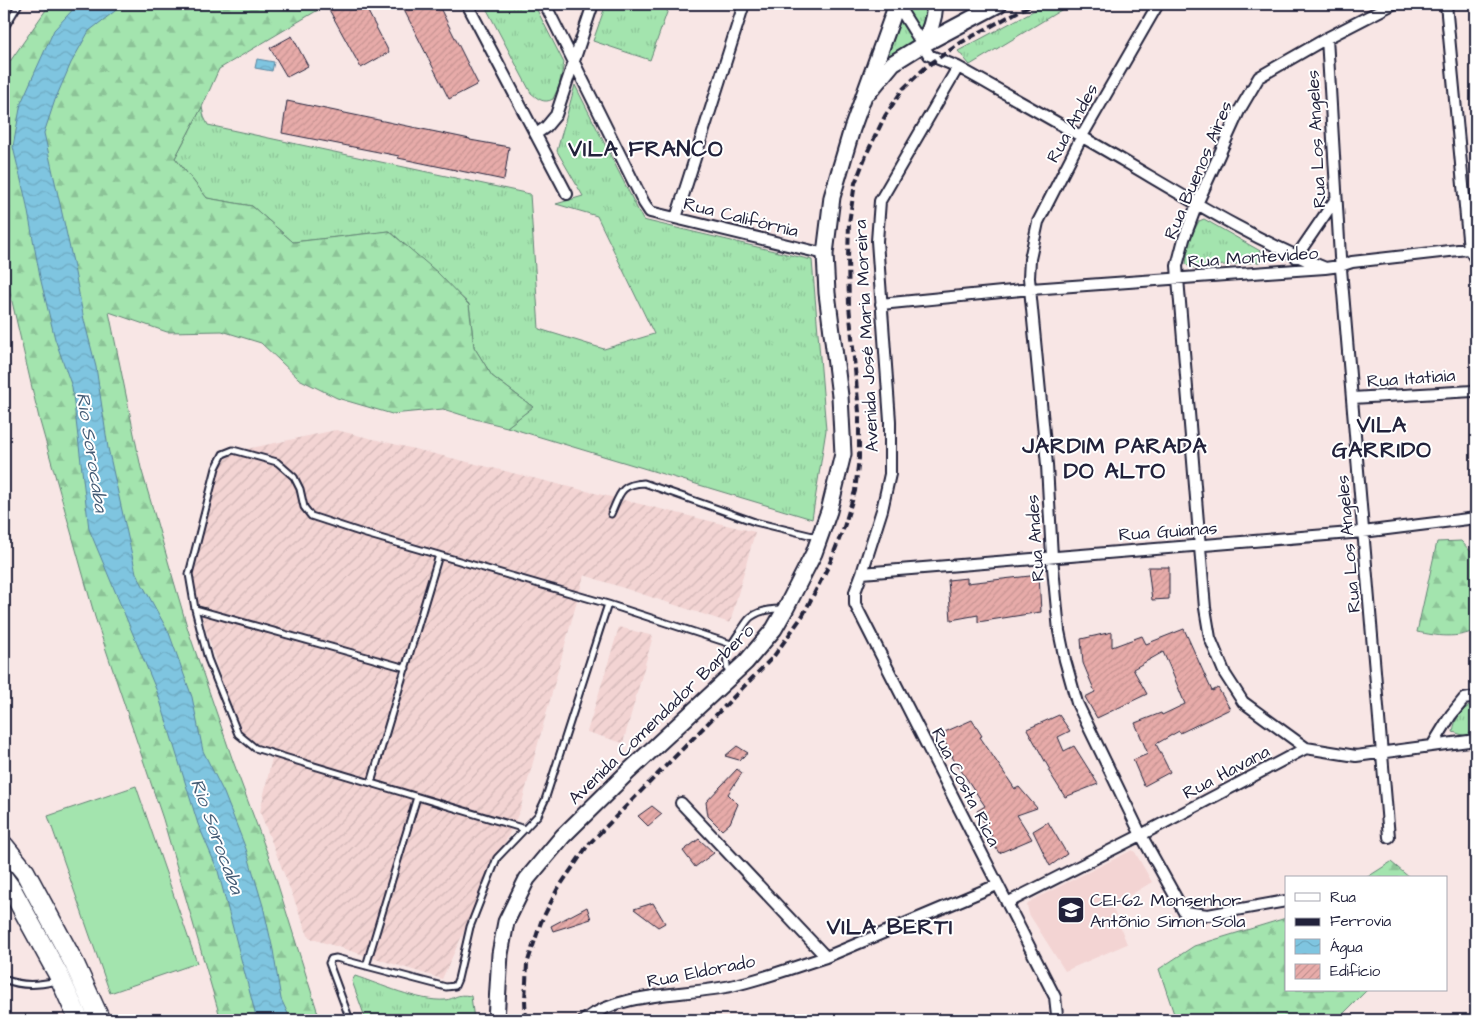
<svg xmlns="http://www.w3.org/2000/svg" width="1480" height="1024" font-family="'Architects Daughter',sans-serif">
  <defs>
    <pattern id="industrial-furrows" width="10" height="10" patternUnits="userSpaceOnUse" patternTransform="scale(1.25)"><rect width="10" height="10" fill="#f3d4d3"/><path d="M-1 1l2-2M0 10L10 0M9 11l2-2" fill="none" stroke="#d0b6b6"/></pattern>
    <pattern id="grass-tufts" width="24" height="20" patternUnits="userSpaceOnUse" patternTransform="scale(1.25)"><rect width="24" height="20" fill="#a3e4ae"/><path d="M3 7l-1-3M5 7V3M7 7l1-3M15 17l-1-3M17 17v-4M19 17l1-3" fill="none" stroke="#8cc397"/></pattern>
    <pattern id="forest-firs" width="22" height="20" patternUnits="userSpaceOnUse" patternTransform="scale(1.25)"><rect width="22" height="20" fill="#a3e4ae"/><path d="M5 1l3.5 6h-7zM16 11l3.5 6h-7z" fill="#8cc397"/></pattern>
    <pattern id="water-waves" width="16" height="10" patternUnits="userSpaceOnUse" patternTransform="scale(1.25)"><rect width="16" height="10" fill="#7fc5e0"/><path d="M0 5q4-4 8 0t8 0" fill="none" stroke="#6da9c1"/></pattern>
    <pattern id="building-hatch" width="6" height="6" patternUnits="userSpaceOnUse" patternTransform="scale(1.25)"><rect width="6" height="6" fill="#e7aba9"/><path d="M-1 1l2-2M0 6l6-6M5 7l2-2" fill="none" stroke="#c69392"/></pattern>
  </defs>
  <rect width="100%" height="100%" fill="#f8e6e5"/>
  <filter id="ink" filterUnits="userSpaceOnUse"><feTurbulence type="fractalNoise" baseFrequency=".02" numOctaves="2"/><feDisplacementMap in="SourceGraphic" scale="10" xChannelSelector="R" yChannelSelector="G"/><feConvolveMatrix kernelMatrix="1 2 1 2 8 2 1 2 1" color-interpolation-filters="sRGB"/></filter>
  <g filter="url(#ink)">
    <path fill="#f3d4d3" d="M1132,850L1135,852L1152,882L1112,906L1127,944L1065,971L1029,914L1027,905L1032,900Z"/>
    <path fill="url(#industrial-furrows)" d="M336,430L755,532L730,623L584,575L520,810L442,979L309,938L260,812L273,753L238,734L189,574L223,454Z
      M619,627L653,636L623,743L587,732Z"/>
    <path fill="url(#grass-tufts)" stroke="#628374" d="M484,4H534L564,63L559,86L553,99C544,104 538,99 531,93Z
      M606,4H670L650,60L593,41Z
      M902,4H927L925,27L920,39L873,78Z
      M1046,4H1071L970,65L958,51Z
      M575,85L643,220L812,260L826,430L812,519L507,427L533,407L492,376L474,347L469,304L390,231L293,242L252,206L207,198L175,158L202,107L204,117L208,125L530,194L539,329L604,349L654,334L597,216L556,204L583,196L557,151Z
      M1204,219L1262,252L1263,257L1260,262L1190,268L1186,264L1189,240L1199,221Z
      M1476,703V733L1466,736L1453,732C1455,717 1462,708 1476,703Z
      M355,976C379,984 420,1002 445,1000C456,999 455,993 471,996L474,1020H366L352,981Z"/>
    <path fill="url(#forest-firs)" stroke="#628374" d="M50,4H328L219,69L202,107L175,158L207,198L252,206L293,242L389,231L437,272L469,305L474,347L492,376L533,407L507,427L475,419L443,409L392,414L337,398L299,379L261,343L222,331L167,332L109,312L141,468L188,630L233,761L272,866L320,1020H221L163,819L95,617L39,418L4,267V70Z
      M1461,541L1473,554L1476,555V630C1457,639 1437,636 1417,632L1437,542Z
      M1391,862L1410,878H1366Z
      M1286,918V990H1367L1337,1020H1176L1159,969L1194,946Z"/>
    <path fill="#a3e4ae" stroke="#628374" d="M136,786L197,963L110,993L48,816Z"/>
    <path fill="url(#water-waves)" stroke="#5a849e" d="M78,4H124L89,31L71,63L55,100L44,133L73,262L84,320L96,367L108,448L136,573L169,633L192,697L203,751L224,793L246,849L263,906L273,950L281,999L291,1020H257L218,871L198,824L158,694L89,529L72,387L55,339L40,277L26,201L13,147L21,103L54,30Z
      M257,59L274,62L272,71L255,68Z"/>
    <path fill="url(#building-hatch)" stroke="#22223b" d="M326,4H364L389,52L361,68Z
      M411,4H438L478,84L449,99L403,8Z
      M292,36L308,66L287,77L270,48Z
      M287,101L470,139V140L509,147L504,180L398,158L399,156L282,133Z
      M1148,567H1169V599L1152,600Z
      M1039,575L1041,612L978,622V615L951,620L948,580L967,578V583Z
      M1184,629L1212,691L1218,688L1230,709L1180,733L1179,731L1156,744L1170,772L1144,786L1133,760L1148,754L1135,723L1161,713L1162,715L1185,704L1169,665L1163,652L1133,669L1147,694L1097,718L1085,697L1095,692L1083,663L1081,639L1112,632V647L1142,636L1146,644Z
      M1059,715L1070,731L1058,737L1064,751L1074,746L1098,784L1065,797L1048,770H1050L1027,729Z
      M972,720L982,736L980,737L1015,789L1019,787L1037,808L1017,815L1032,839L999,853L989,837L992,836L977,811L985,806L952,757L953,756L940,734Z
      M737,746L748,753L739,760L725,756Z
      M737,769L742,773L728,794L738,804L730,823L722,830L708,816L706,802Z
      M652,806L662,814L648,826L638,816Z
      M1048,822L1067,854L1050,866L1033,831Z
      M699,839L714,853L695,867L683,851Z
      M653,903L665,923L658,927L634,909Z
      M587,907L591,919L553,931L551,926Z"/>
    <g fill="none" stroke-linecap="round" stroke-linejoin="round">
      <g stroke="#22223b" stroke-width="9">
        <path id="lane" d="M4,29L19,4
          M611,514C620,494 620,484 644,483L755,522L817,537
          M195,609L406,668
          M729,673C722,656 731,644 741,630C744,626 747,620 751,617C759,611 772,609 781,609
          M371,783L439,555
          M525,829L284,757L255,748L238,734L208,659L195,609L189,574L216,468L223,454L233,450L277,462L294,477L300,489L304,507L311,516L366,534L608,604L731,644
          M366,966L417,797
          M4,979C23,987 38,985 58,981
          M350,1020L329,963L331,959L336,958L446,987L455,986L458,979L470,927L497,858L538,815L545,800L608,604"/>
      </g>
      <g stroke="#22223b" stroke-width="14">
        <path id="street" d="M467,4L567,194
          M545,4L644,203L650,212L825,254
          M897,4L929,55L958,67L880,201L877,241L890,421V474L882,510L862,573L855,592V604L1055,997L1057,1015L1055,1020
          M1158,4L1082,136L1038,222L1030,259L1029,278L1047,465L1052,557L1059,631L1065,660L1077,703L1141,835L1184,912L1208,915L1286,901
          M1446,4L1469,249L1476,260
          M1327,38L1340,257L1389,837
          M958,67C1015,99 1073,131 1129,164C1192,201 1255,240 1323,267
          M536,134L546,127L556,115L593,4
          M676,218L744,4
          M1296,257L1335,200
          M881,304L1031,289L1325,268L1340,266L1352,262L1476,248
          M1352,398L1473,391
          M862,573L1363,532L1476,518
          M1432,746L1451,715L1464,699L1476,697
          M1306,748L1243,702L1225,674L1210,638L1205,608L1177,266L1184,239L1197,204L1239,111L1259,77L1327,38L1393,4
          M681,803L826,957L997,885
          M1007,903L1141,835L1306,748L1356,756L1476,740
          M584,1020C623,991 684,996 731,986C763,979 794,967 826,957"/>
      </g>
      <g stroke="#22223b" stroke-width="19">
        <path id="secondary" d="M922,45C930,31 934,20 935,4
          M869,92L893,63L922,45L999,4
          M496,1020L500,954L506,922L527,879L563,836L629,771L746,662L774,629L786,608L814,553L829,511L843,454L840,396L827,293L825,254L832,197L852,129L897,4"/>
      </g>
      <g stroke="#22223b" stroke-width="22">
        <path id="highway" d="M4,846L25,872L75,965L100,1020
          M4,879L12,890L58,974L79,1020"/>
      </g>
      <path stroke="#22223b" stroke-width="2.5" stroke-dasharray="5 4" stroke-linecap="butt" d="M4,825L9,832"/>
      <use href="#lane" stroke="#fff" stroke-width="5"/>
      <use href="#street" stroke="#fff" stroke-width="10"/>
      <use href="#secondary" stroke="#fff" stroke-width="15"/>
      <use href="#highway" stroke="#fff" stroke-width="19"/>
      <path stroke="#22223b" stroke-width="4" stroke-dasharray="8 4" stroke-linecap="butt" d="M526,1020L525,1000L527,964L541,922L557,890L588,845L774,656L803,615L829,565L844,527L855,491L859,458V412L849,305L848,258L849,223L855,183L867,153L885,116L903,89L927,66L962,42L1032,4"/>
    </g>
  </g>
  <defs>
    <g id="school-square" transform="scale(1.4375)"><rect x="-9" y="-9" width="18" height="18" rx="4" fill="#22223b" stroke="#fff"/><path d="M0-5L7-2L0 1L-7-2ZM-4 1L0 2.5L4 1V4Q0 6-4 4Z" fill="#fff"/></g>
  </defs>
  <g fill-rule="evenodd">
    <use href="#school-square" x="1071" y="910"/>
  </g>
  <g text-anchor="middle" stroke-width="4" stroke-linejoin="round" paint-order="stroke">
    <g font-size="18" fill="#22223b" stroke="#fff">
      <text transform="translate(1072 123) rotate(-61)" y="6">Rua Andes</text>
      <text transform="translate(1316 139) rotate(-93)" y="6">Rua Los Angeles</text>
      <text transform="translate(1198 170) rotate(-67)" y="6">Rua Buenos Aires</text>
      <text transform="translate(741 217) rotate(14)" y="6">Rua Califórnia</text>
      <text transform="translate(1253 257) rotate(-4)" y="6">Rua Montevideo</text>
      <text transform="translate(866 336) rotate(-93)" y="6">Avenida José Maria Moreira</text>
      <text transform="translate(1411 378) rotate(-4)" y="6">Rua Itatiaia</text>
      <text transform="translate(1168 531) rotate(-4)" y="6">Rua Guianas</text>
      <text transform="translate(1035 538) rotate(-94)" y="6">Rua Andes</text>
      <text transform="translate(1348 544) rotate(-95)" y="6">Rua Los Angeles</text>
      <text transform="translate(661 714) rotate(-44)" y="6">Avenida Comendador Barbero</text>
      <text transform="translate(1226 772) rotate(-28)" y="6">Rua Havana</text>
      <text transform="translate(966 787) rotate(63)" y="6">Rua Costa Rica</text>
      <text transform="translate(701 971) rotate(-11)" y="6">Rua Eldorado</text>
    </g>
    <g font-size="18" fill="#22223b" stroke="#fff" text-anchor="start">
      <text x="1090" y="906">CEI-62 Monsenhor<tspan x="1090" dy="21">Antõnio Simon Sola</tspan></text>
    </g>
    <g font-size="19" font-style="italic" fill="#435b75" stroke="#fff">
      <text transform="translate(93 452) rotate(81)" y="7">Rio Sorocaba</text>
      <text transform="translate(218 836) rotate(70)" y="7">Rio Sorocaba</text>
    </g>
    <g font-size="22" font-weight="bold" letter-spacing="1" fill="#22223b" stroke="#fff">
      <text x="646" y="156">VILA FRANCO</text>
      <text x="1382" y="432">VILA<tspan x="1382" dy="25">GARRIDO</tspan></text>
      <text x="1115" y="453">JARDIM PARADA<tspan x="1115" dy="25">DO ALTO</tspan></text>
      <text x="890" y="934">VILA BERTI</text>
    </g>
  </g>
  <rect width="1480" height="1024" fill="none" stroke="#fff" stroke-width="20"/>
  <rect x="10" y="10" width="1460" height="1004" fill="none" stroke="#22223b" stroke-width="2" filter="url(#ink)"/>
  <rect x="1285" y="876" width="162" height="115" fill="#ffffff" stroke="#a7a7b1"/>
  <rect x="1295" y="893" width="25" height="8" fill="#ffffff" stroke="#a7a7b1"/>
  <text x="1330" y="902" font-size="15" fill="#22223b">Rua</text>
  <rect x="1295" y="918" width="25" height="8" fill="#22223b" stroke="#a7a7b1"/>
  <text x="1330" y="926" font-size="15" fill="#22223b">Ferrovia</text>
  <rect x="1295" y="939" width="25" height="15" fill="url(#water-waves)" stroke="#a7a7b1"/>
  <text x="1330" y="952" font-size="15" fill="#22223b">Água</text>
  <rect x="1295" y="964" width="25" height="15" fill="url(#building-hatch)" stroke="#a7a7b1"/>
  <text x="1330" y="976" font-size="15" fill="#22223b">Edifício</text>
</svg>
